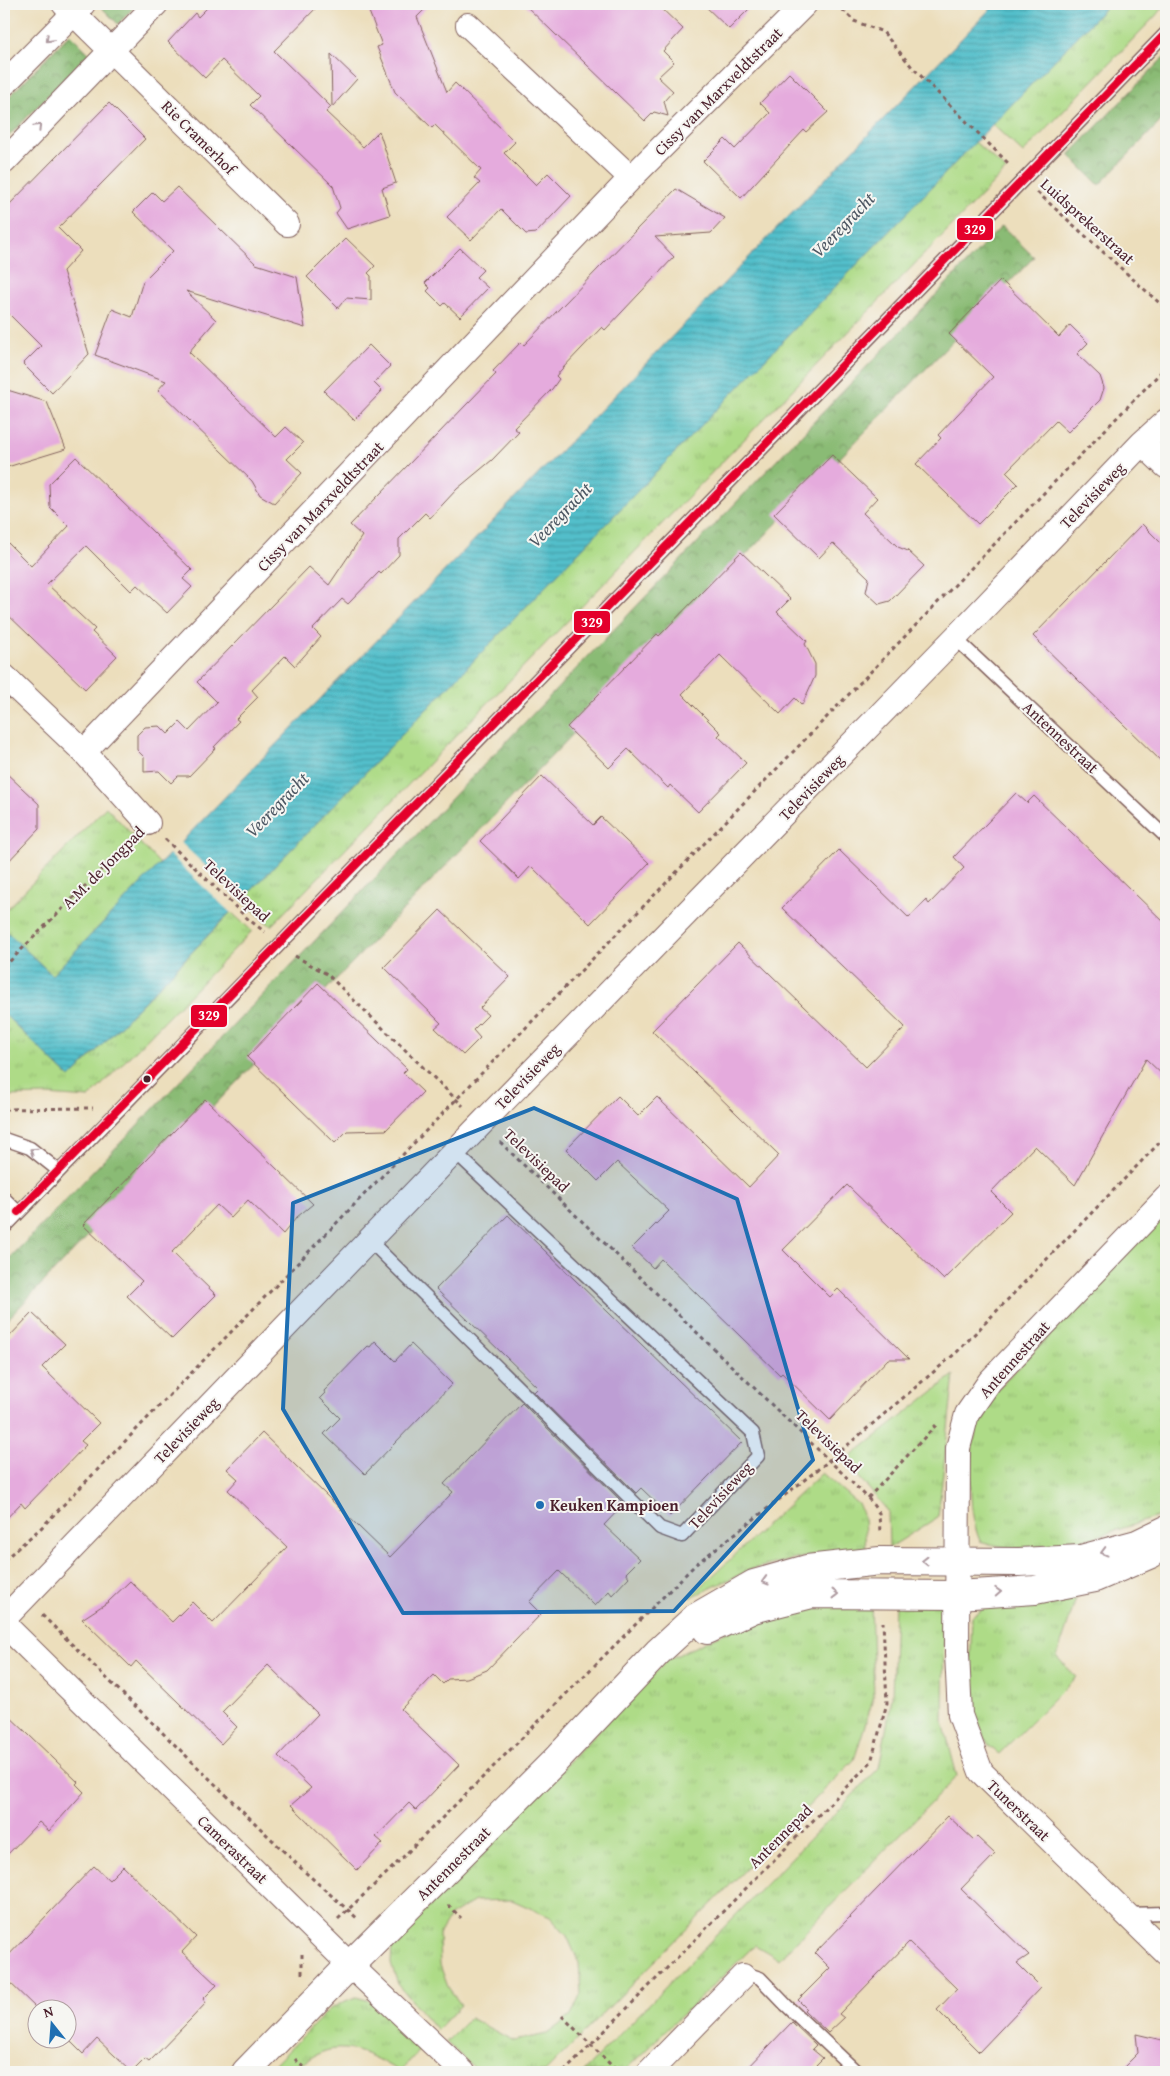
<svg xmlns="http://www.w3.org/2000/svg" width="1170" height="2076" font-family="'Gentium Book Plus',serif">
  <defs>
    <pattern id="grass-tufts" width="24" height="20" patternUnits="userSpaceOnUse" patternTransform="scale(1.25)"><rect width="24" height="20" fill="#aedb87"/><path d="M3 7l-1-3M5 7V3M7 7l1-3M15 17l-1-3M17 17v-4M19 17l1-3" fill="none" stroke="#97bc75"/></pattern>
    <pattern id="forest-crowns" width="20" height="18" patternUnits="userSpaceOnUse" patternTransform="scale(1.25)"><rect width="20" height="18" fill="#8abb74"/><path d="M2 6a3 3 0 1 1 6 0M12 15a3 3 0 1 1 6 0" fill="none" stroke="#73975f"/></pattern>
    <pattern id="water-rules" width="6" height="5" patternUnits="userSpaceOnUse" patternTransform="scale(1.25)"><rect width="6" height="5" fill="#52bfcb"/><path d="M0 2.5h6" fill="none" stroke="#469ba5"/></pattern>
  </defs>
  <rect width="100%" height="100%" fill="#f6f6f2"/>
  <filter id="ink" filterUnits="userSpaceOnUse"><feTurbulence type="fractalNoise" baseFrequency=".02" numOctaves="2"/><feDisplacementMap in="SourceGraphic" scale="10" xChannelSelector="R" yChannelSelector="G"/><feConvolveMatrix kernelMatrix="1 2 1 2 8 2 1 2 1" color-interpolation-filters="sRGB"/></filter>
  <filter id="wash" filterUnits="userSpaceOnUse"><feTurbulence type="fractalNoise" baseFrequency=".0096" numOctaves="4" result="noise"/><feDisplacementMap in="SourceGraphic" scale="20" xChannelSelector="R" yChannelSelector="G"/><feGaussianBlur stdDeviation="1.12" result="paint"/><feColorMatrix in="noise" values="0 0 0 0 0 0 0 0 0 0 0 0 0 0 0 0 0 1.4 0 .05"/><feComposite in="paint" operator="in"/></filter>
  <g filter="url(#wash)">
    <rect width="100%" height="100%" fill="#ecdebc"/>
    <path fill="url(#grass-tufts)" stroke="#7c7d59" d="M1109,4H1166V5L1023,153L992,124Z
      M975,142L1006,170L271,926L242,900Z
      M106,807L160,864L52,975L4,929V912Z
      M231,912L252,931L89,1098L47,1095L4,1096V1014L70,1078Z
      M1166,1213V1514C1108,1532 1041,1562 980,1541C967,1512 968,1452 979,1422C982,1413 986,1405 990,1397Z
      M954,1375L938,1517L889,1548L888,1511L845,1461Z
      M822,1473L859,1505L864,1519L866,1551L813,1555L752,1569L689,1598Z
      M1076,1599L1057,1657L1076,1677L999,1754L989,1746L969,1703L972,1616L987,1606Z
      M937,1601L944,1611L943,1722L957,1776L779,1959L755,1945L623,2072H583L879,1768L892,1698L895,1603Z
      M871,1602L874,1696L854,1760L545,2072H479L446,2042L470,2018L514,2041L547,2034L571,2016L581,1994L579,1963L567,1936L550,1917L512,1900L475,1901L451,1915L439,1934L440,1965L448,1987L461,2005L437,2030L398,1984L391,1964L392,1945L667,1660L748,1622L820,1603Z
      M356,1997L374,2002L421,2048L400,2072C371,2055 341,2037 309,2059C303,2063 299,2065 296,2072H267L330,2009L343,2002Z"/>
    <path fill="url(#forest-crowns)" stroke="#6a6d50" d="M98,4H137L118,24Z
      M70,34L89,53L4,141V102Z
      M1166,55V116L1099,185L1069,155Z
      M1002,226L1034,257L4,1323V1264Z"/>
    <path fill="url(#water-rules)" stroke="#4e6f7b" d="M995,4H1109L70,1078L4,1014V929L52,975Z"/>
    <path fill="#ecdebc" d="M179,841L244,902L232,914L168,853Z"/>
    <g id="blocks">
      <path fill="#e5abdd" d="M211,4H320L274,51L331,107L326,112L363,147L379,131L396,183L382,188L390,215L347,229L336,213L340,208L333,186L250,105L259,96L222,60L205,78L168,42L195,13L198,17Z
        M366,4H430L417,17L447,92L455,83L515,142L504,153L536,185L548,173L571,196L536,233L526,234L501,209L471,240L447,217L480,183L474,178L481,170L435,125L432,128L395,92L377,47L382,45Z
        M524,4H657L683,29L663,51L674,62L658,77L673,91L664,101L668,116L654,112L645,121Z
        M703,4H754L729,29Z
        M331,54L357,79L332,107Z
        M789,73L828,112L806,132L804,130L741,198L703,161L725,139L735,149L770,113L760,103Z
        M109,103L145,139L58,228L81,251L63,271L89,354L52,393L23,364L41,346L4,309V210Z
        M177,187L256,264L297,277L305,328L186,291L216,320L189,352L276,437L286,427L303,443L287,459L302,473L274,503L260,495L252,481L158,390L166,381L95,355L112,309L132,317L143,281L173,251L133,212L153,192L162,201Z
        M676,189L725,218L711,233L655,237L674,257L605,330L602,327L561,370L556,376L559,379L552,389L514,428L519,432L492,460L457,489L430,518L425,513L399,539V555L381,574L379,572L348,604L342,599L313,629L321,637L295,666L285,656L252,690L258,697L236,719L239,721L214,747L216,748L189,776H178L171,783L159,771L144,772V757L137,750V735L145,727L160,726L168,734L180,722L189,731L217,702L197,682L309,567L329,585L362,536L350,525L496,374L493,371L521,342L524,345Z
        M346,238L375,266L368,273L371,276V300L346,298L338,308L307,277Z
        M460,248L483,270L476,277L488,288L460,317L445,303L442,306L427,291L430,288L425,283Z
        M1001,280L1059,337L1070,325L1088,343L1077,354L1100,376L1104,388L1100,400L1068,432L1056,421L1006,472L1018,484L978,524L916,464L941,438L938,435L993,377L949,334Z
        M369,345L390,366L374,383L382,391L354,420L324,391Z
        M4,389L47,402L66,449L4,468Z
        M832,455L877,498L863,513L898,547L908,551L924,566L890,601L879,604L866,592L869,578L833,543L819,558L774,514Z
        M76,457L192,570L183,579L192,587L167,613L137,585L131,591L86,546L47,584L95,629L92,632L117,656L85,689L4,611V539L31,566L69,526L50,507L49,484Z
        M1142,524L1166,548V766L1033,636Z
        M741,552L790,599L777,612L807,641L805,644L815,664V676L802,705L795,698L780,714L720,655L682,694L721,733L718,736L746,763L698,812L670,785L668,788L628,749L609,768L567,727L657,634L659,636Z
        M4,771L39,804V829L4,866Z
        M542,776L593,825L601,817L649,863L590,924L531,866L519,879L480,841Z
        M1016,793L1027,803L1034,796L1166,924V1078L1146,1059L1075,1185L1035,1146L991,1192L1011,1212L944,1280L847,1185L783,1250L830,1297L838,1289L909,1359H888L830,1420L782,1373L780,1375L661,1259L653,1268L632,1248L669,1211L617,1162L598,1181L566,1149L618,1096L638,1116L657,1097L749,1187L779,1155L652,1031L738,943L866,1067L905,1027L782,908L839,850L909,918L926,900L929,904L964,868L954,857Z
        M440,910L510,977L480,1008L488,1015L473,1030L480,1038L463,1055L435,1028L441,1023L384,967Z
        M318,983L407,1069L403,1073L423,1092L386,1130L347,1131L335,1143L247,1057Z
        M205,1099L313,1204L297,1217L283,1234L248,1200L231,1218L217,1205L172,1252L216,1295L172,1339L127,1296L142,1281L83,1225Z
        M508,1215L742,1442L670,1516L641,1488L636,1493L534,1392L538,1388L436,1289Z
        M32,1313L65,1344L42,1367L99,1423L81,1441L86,1445L25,1508L21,1503L4,1521V1342Z
        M375,1341L395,1361L411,1344L452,1384L365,1474L324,1434L340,1418L320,1398L325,1393L324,1391L368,1346L370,1347Z
        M522,1403L624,1504L604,1525L640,1559L626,1573L629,1577L612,1595L609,1591L595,1606L559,1571L529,1602L541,1614L487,1670L467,1678L448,1679L443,1684L434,1675L401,1709L459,1765L416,1810L409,1803L376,1837L383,1843L357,1870L291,1805L311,1788L278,1756L318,1714L268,1665L222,1712L237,1727L221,1744L136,1661L131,1667L82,1619L108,1602L130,1581L172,1622L192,1602L213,1623L287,1547L228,1490L238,1479L227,1469L262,1433L390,1557L453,1492L444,1484Z
        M4,1711L78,1782L76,1784L84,1792L49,1831L39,1822L4,1858Z
        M948,1816L974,1840L977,1837L995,1854L961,1889L1029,1955L1017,1963L1041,1987L979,2052L937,2010L957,1989L909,1942L839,2014L844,2018L828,2033L804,2010L806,2008L798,2000L830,1968L815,1953Z
        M94,1866L109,1880L123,1866L196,1937L182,1952L217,1985L203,1999L206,2003L191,2019L149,2062L145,2059L132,2072L97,2039L83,2054L67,2038L68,2008H38V2010L4,1977V1960Z
        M792,2022L816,2045L812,2049L823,2058L809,2072H744Z
        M1136,2034L1166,2041V2072H1119L1138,2053Z"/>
    </g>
  </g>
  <g filter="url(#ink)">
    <use href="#blocks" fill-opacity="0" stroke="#83625e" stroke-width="1"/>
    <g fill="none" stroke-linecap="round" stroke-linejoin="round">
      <g stroke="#83625e" stroke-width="15">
        <path id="service" d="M955,638L1166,837
          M4,1139L30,1148L59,1171
          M4,1198L18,1212
          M4,1228L1166,33
          M369,1240L660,1528L682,1536L758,1456L753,1433L454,1151
          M1126,1914L1166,1913
          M743,1976L751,1975L760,1978L786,2005L857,2072"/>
      </g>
      <g stroke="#83625e" stroke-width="26">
        <path id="minor" d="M64,4L287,224
          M468,25L631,178
          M4,84L83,4
          M4,162L156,4
          M1142,443L1166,466
          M4,676L84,752L631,178L805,4
          M84,752L148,823
          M1166,1198L990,1381L967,1414L958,1448L957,1653L960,1715L981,1772L1166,1953
          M4,1619L481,1124L955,638L1142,443L1166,421
          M4,1624L350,1965L463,2072
          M649,2072L743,1976"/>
      </g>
      <g stroke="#83625e" stroke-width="30">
        <path id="tertiary" d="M707,1630L753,1609L812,1594L957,1595L1035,1590L1095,1578L1151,1554
          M246,2072L350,1965L553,1763L658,1652L695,1618L754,1584L807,1569L880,1561L1019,1562L1081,1559L1137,1544L1166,1530"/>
      </g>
      <path stroke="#83625e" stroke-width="3" stroke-dasharray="4 4" stroke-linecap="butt" d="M837,4L854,21L883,32L912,67L1010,165
        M1037,192L1166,309
        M165,839L248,919L265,932
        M295,956L327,974L463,1106
        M4,967L131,840
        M4,1109L93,1108
        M500,1142L868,1498L879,1513L880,1533
        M868,1498L936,1425
        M4,1560L42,1527L1166,367
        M42,1615L305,1872L358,1919
        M448,1905L461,1918
        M338,1919L387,1873L696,1564L830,1460L957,1352L1166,1136
        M302,1954V1975
        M562,2016L618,2072
        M295,2059L307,2071
        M564,2072L871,1762L887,1703L883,1622"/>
      <use href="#service" stroke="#fff" stroke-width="12"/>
      <use href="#minor" stroke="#fff" stroke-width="24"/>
      <use href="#tertiary" stroke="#fff" stroke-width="28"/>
      <g stroke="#f6f6f2" stroke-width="11">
        <path id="bus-1" d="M18,1212L1166,33"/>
      </g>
      <use href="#bus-1" stroke="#e4002b" stroke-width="8"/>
    </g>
    <defs><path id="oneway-chevron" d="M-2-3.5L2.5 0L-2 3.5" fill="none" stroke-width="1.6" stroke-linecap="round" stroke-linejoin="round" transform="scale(1.25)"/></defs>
    <g stroke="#ae9aa0">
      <use href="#oneway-chevron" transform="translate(49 39) rotate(135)"/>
      <use href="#oneway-chevron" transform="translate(38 127) rotate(-46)"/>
      <use href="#oneway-chevron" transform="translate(33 1151) rotate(-146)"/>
      <use href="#oneway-chevron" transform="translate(1104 1552) rotate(165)"/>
      <use href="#oneway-chevron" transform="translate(925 1561) rotate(-180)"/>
      <use href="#oneway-chevron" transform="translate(765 1581) rotate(164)"/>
      <use href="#oneway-chevron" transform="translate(998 1592) rotate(-3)"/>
      <use href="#oneway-chevron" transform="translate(835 1594)"/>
    </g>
  </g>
  <path fill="#1f6fb2" fill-opacity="0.2" stroke="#1f6fb2" stroke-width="4" stroke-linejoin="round" d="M534,1108L737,1199L813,1460L674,1611L403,1613L283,1409L293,1203Z"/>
  <circle fill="#4a1f2b" stroke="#f6f6f2" stroke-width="2" cx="147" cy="1079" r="4.5"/>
  <circle fill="#1f6fb2" stroke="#f6f6f2" stroke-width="2" cx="540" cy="1505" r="5"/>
  <g text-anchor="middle" stroke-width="4" stroke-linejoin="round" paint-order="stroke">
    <g font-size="16" fill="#4a1f2b" stroke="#f6f6f2">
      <text transform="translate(718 91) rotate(-45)" y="6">Cissy van Marxveldtstraat</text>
      <text transform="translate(199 137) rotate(45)" y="6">Rie Cramerhof</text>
      <text transform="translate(1088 221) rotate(42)" y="6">Luidsprekerstraat</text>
      <text transform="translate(1092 495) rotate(-46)" y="6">Televisieweg</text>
      <text transform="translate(320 506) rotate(-46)" y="6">Cissy van Marxveldtstraat</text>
      <text transform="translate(1061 737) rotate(43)" y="6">Antennestraat</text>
      <text transform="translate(811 787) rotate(-46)" y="6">Televisieweg</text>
      <text transform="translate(103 867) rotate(-45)" y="6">A.M. de Jongpad</text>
      <text transform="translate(237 890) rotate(43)" y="6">Televisiepad</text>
      <text transform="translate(527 1076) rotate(-46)" y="6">Televisieweg</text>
      <text transform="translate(537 1160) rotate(44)" y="6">Televisiepad</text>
      <text transform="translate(1014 1359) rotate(-48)" y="6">Antennestraat</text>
      <text transform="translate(186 1430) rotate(-46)" y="6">Televisieweg</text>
      <text transform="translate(829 1441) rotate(44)" y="6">Televisiepad</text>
      <text transform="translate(720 1495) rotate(-47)" y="6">Televisieweg</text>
      <text transform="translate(1019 1810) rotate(44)" y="6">Tunerstraat</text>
      <text transform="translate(780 1836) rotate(-45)" y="6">Antennepad</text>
      <text transform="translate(233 1849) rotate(44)" y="6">Camerastraat</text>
      <text transform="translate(453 1863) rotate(-45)" y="6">Antennestraat</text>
    </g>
    <g font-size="16" font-weight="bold" fill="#4a1f2b" stroke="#f6f6f2" text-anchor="start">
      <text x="550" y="1511">Keuken Kampioen</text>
    </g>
    <g font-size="18" font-style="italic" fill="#4d5763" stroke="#f6f6f2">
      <text transform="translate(843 225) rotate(-46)" y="6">Veeregracht</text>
      <text transform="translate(560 515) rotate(-46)" y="6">Veeregracht</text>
      <text transform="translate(277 805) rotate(-46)" y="6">Veeregracht</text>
    </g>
  </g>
  <g stroke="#f6f6f2" stroke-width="2">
    <rect x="956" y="217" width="38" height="24" rx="5" fill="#e4002b"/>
    <rect x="573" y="610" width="38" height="24" rx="5" fill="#e4002b"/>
    <rect x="190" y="1004" width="38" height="24" rx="5" fill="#e4002b"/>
  </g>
  <g font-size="14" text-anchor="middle" font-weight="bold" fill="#fff">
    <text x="975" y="234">329</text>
    <text x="592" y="627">329</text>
    <text x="209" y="1020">329</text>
  </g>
  <rect width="1170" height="2076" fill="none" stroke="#f6f6f2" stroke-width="20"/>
  <g transform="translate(52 2024) rotate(343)"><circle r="24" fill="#f6f6f2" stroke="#b1a0a2"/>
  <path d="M0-4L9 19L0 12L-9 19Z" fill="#1f6fb2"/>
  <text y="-8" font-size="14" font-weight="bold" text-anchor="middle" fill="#4a1f2b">N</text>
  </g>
</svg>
